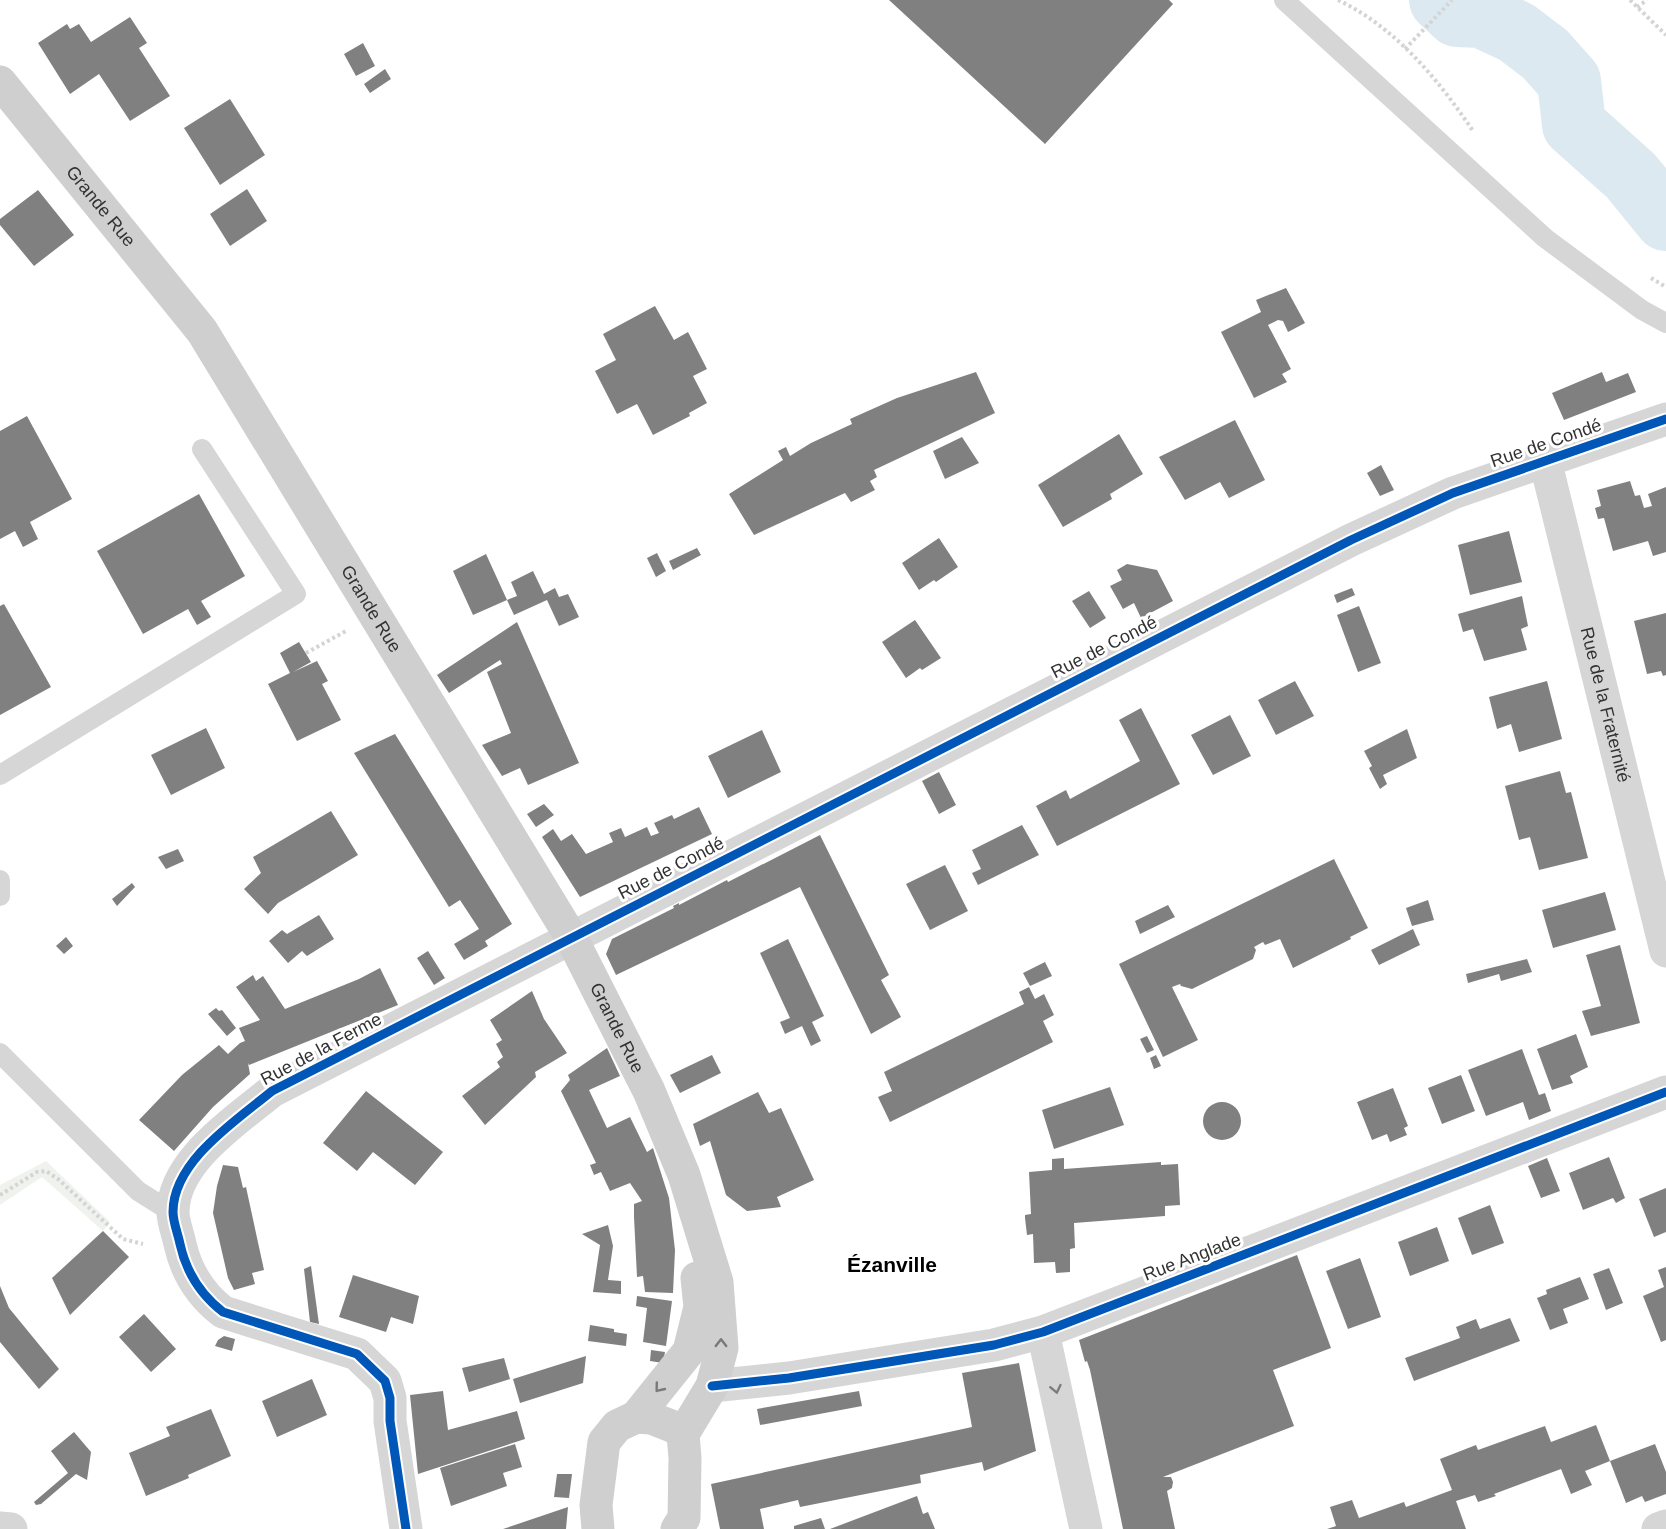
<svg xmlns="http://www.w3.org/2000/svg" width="1666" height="1529" font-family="Helvetica,sans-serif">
  <rect width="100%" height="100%" fill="#fff"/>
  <path fill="#f0f3ed" d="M46,1161L110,1222L103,1231L42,1177L0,1205V1185Z"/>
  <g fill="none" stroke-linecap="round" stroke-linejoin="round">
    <path stroke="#dde9f1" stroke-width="64" d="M1441,0L1457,15L1481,16L1516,32L1545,54L1569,81L1574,125L1631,176L1666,219"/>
  </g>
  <path fill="#808080" d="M889,0H1169L1173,4L1045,144Z
    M130,17L147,43L139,48L170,96L130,121L99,74L70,94L38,43L67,24L70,29L79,24L91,42Z
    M363,43L375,66L356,76L344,54Z
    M385,69L391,79L370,93L364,84Z
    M230,99L265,155L220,185L184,128Z
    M247,189L267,221L230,246L210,214Z
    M38,190L74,235L34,266L0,225V219Z
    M1286,288L1305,323L1288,332L1283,321L1278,320L1268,325L1291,369L1282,374L1287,382L1254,398L1221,332L1261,312L1256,300Z
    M655,306L674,340L688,332L707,369L693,376L707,403L689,413L690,416L653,435L637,404L617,414L595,371L616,360L603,334Z
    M976,372L995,413L874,470L877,477L870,481L875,490L851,502L845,493L754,535L729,494L783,460L778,451L786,447L790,456L811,443L852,424L850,419L897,398Z
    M1602,372L1606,382L1628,373L1636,392L1564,420L1552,393Z
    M27,416L72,499L30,522L38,539L23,547L15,531L0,539V431Z
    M1235,420L1265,480L1229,498L1220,482L1185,500L1159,457Z
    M1119,434L1143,474L1110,494L1112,499L1063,527L1038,485Z
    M962,437L979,463L945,479L933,451Z
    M1381,465L1394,490L1380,496L1367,473Z
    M1630,481L1635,496L1640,495L1644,508L1652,506L1648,494L1666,487V552L1653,556L1648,541L1613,551L1604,518L1598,519L1595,508L1601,506L1597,490Z
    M199,494L245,576L201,601L211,617L197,625L188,609L143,634L97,551Z
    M1509,531L1522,582L1470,595L1458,545Z
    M939,538L958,567L936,582L934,580L919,590L902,563Z
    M697,548L701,555L673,570L669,561Z
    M657,553L666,571L656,577L647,558Z
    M486,554L507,600L473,615L453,571Z
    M1127,564L1157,570L1173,601L1141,618L1134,603L1123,609L1110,586L1122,580L1117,570Z
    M533,571L544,594L555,588L559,597L568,594L579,617L559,626L547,600L514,615L507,600L517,596L511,582Z
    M1352,588L1355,595L1337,603L1334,595Z
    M1089,591L1106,618L1090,628L1072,601Z
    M1522,596L1528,626L1521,629L1527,650L1484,661L1473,629L1463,632L1458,614Z
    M4,604L51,687L0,715V606Z
    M1359,606L1381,663L1358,672L1337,615Z
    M1666,613V675L1663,676L1661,671L1647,674L1634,621Z
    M915,620L941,658L922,670L920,668L906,678L882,642Z
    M517,622L579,763L528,785L520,768L502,776L482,745L511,733L487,672L502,664L500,660L449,693L437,675Z
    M299,642L311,662L293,672L317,661L328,681L322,684L341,720L297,741L268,684L290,673L280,653Z
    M1295,681L1314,716L1276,735L1258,700Z
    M1547,681L1562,739L1519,752L1511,724L1497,729L1489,697Z
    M1141,708L1180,784L1057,846L1036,806L1066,790L1070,799L1140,761L1119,720Z
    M1230,715L1251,756L1213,775L1191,735Z
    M206,728L225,768L171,795L151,755Z
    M1407,729L1417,758L1383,775L1387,784L1380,789L1369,768L1372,766L1364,751Z
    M762,730L781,772L728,798L708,756Z
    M395,734L512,924L485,941L488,946L464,960L454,944L479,929L460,900L449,907L354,753Z
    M1560,771L1566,793L1571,792L1588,858L1539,870L1530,837L1519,840L1505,786Z
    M939,772L956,805L939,814L922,781Z
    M544,804L554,815L536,827L527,814Z
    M699,807L712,834L580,897L542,837L553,829L561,841L572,834L586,854L613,842L609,833L621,828L625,837L647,827L651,836L659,833L654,823L672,815L674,819Z
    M331,811L358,855L278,903L268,914L244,889L261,873L253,857Z
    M1022,825L1039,855L978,885L972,873L981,869L972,850Z
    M820,835L889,975L881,980L901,1017L871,1034L800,887L616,975L606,954L612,939L674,908L673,906L679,903V905L727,880L728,882Z
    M178,849L184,861L166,869L158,857Z
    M1334,859L1368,928L1350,937L1351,939L1293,968L1280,939L1265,945L1263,942L1254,947L1256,950L1253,959L1192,989L1181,986L1180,984L1172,987L1198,1040L1163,1057L1119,964Z
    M945,865L968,911L930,930L906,884Z
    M132,883L135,887L117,906L112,899Z
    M1605,892L1616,930L1553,948L1542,910Z
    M1428,900L1434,920L1412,926L1406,908Z
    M1168,905L1175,917L1140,934L1135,921Z
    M319,915L334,939L307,956L302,951L288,963L269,941L282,930L287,934Z
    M1413,929L1420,945L1379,965L1371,950Z
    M66,937L73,946L64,954L56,946Z
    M788,939L824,1016L812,1022L821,1041L811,1046L802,1026L785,1034L780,1022L790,1018L760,953Z
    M1620,945L1640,1023L1591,1036L1582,1011L1601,1006L1586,955Z
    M428,951L445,978L434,985L417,958Z
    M1527,959L1532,972L1501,981L1499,974L1468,983L1466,974Z
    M1045,962L1052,976L1030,986L1023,973Z
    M380,968L398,1005L249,1065L248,1063L250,1074L213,1107L174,1151L139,1120L182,1075L219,1045L228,1054L240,1043L245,1041L239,1028L260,1020L236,987L253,975L256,981L263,976L285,1009L359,979Z
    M1029,987L1035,999L1044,994L1054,1015L1043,1021L1053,1042L890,1122L878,1097L892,1091L884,1072L1024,1004L1019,992Z
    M532,991L544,1019L567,1053L535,1072L536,1077L485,1125L462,1096L500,1067L497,1062L503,1057L496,1044L502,1040L490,1020Z
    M216,1008L219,1011L222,1010L236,1028L227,1036L208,1014Z
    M1576,1034L1588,1067L1570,1076L1573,1083L1552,1090L1537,1049Z
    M1147,1036L1154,1050L1147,1053L1140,1039Z
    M607,1048L620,1076L589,1090L607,1128L630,1117L647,1152L653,1148L669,1198L675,1250L673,1293L645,1292L643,1276L637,1277L634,1217V1204L642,1201L630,1183L610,1191L601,1172L594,1175L590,1165L596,1163L561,1091L570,1080L568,1075Z
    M1522,1049L1539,1095L1545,1093L1551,1111L1529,1120L1523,1102L1486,1116L1468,1070Z
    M712,1055L721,1073L680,1093L670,1075Z
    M1156,1055L1161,1066L1154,1069L1150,1058Z
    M1461,1075L1475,1111L1442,1124L1428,1088Z
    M1110,1087L1124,1125L1054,1149L1042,1110Z
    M1393,1088L1408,1126L1404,1128L1407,1135L1390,1142L1387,1134L1372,1140L1357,1102Z
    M366,1091L443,1152L415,1185L373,1152L357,1171L323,1143Z
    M758,1092L769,1113L781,1108L814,1180L777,1197L781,1207L747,1211L726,1195L710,1141L700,1146L693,1124Z
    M1203 1121a19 19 0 1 1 38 0a19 19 0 1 1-38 0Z
    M1609,1157L1625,1198L1616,1203L1613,1198L1583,1210L1569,1173Z
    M1064,1158V1169L1161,1162V1165L1178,1164L1180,1205L1165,1206V1216L1074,1223L1075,1248L1070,1249V1272L1056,1273L1055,1262L1034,1263L1033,1234L1027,1235L1025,1218V1215L1031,1214L1029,1172L1052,1170V1159Z
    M1547,1158L1560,1191L1541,1198L1528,1166Z
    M223,1165L238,1167L243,1188L246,1187L264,1270L252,1273L255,1284L234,1290L228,1278L213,1213L217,1186Z
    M1666,1188V1232L1654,1237L1639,1199Z
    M1490,1205L1504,1243L1472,1255L1458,1218Z
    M608,1225L613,1246L608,1280L621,1281V1294L593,1292L600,1245L582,1234Z
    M1437,1227L1449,1261L1410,1276L1398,1242Z
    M103,1231L129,1257L70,1315L52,1278Z
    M1297,1255L1331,1348L1273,1370L1294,1426L1163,1477H1171L1173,1482L1172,1488L1167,1491L1175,1529H1123L1090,1370L1087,1361L1085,1362L1079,1340Z
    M1360,1258L1381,1317L1348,1329L1326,1271Z
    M311,1266L319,1324L310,1322L304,1269Z
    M1666,1267V1340L1661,1342L1643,1296L1664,1287L1658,1270Z
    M1609,1268L1623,1303L1606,1310L1593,1274Z
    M353,1275L419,1296L413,1324L391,1317L386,1332L339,1317Z
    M1580,1277L1589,1299L1563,1309L1568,1323L1550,1330L1537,1298L1547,1294L1546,1290Z
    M0,1286L9,1308L59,1369L39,1389L0,1342Z
    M637,1296L672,1301L666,1346L643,1342L647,1308L636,1306Z
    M144,1314L176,1349L151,1372L119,1337Z
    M1510,1318L1520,1341L1414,1381L1405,1358L1460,1338L1456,1327L1476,1319L1480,1329Z
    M590,1325L614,1329V1332L627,1334L626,1346L588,1341Z
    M224,1336L235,1339L232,1351L215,1346L218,1340Z
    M651,1350L665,1352L663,1363L650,1361Z
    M586,1356L583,1383L520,1403L513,1379Z
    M504,1358L510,1379L469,1392L462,1368Z
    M1019,1363L1036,1451L984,1471L982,1462L920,1475L921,1483L800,1507L798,1500L760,1509L764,1529H720L711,1484L972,1427L962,1373Z
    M312,1379L327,1415L277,1437L262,1401Z
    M443,1391L448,1430L517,1411L525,1439L418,1474L410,1395Z
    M859,1391L862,1406L760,1425L757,1409Z
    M211,1409L231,1456L188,1475L189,1478L146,1496L129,1453L170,1436L166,1427Z
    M1596,1425L1610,1461L1585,1471L1592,1485L1571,1494L1561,1469L1494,1494L1496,1496L1478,1502L1475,1495L1456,1501L1466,1529H1327L1336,1526L1330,1507L1352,1500L1359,1518L1404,1502L1406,1507L1452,1490L1440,1459L1476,1445L1478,1450L1545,1426L1551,1442Z
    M74,1432L91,1452L87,1480L76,1474L41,1504L36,1505L34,1502L68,1473L51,1451Z
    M515,1444L522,1467L503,1473L507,1486L451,1506L440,1468Z
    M1655,1444L1666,1472V1494L1645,1502L1642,1496L1626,1503L1610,1461Z
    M557,1474H572L569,1498L554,1497Z
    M917,1496L923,1514L928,1512L935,1529H830Z
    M568,1507L566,1529H503Z
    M821,1518L825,1529H794V1526Z"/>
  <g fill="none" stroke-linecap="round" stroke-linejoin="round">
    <path stroke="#d4d4d4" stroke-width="4" stroke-dasharray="3 3" stroke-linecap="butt" d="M1338,0C1395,27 1438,79 1473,131
      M1630,0L1666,35
      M1637,7L1647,0
      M1405,49L1452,0
      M1651,278L1666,287
      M306,653L346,631
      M0,1195L37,1172L46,1171L58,1179L123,1239L143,1244"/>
    <path stroke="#d6d6d6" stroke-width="20" d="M1284,0L1545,238L1642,310L1666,323
      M0,775L296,594L202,449
      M0,880V896
      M0,1053L138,1191L173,1213"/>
    <g stroke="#d6d6d6" stroke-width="33">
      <path id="s1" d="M1545,460L1666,951"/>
      <path d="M1043,1332L1086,1529"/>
      <path d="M712,1386L789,1378L994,1345L1043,1332L1666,1092"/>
      <path d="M0,1528L11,1529"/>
      <path d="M406,1529L390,1421V1398L385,1381L357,1354L223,1312C201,1295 186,1271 180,1244C178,1234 173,1222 173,1212C173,1161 237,1120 272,1091L1351,540L1453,493L1666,419"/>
      <path d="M1658,1529L1666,1526"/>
    </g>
    <g stroke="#cfcfcf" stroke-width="33">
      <path id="s2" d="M0,82L202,331L571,937L649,1091L684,1175L717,1282L722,1348L712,1386L683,1434"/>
      <path d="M636,1417L689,1351L700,1307L697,1278"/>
      <path d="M598,1529L596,1505L604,1442L617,1426L636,1417L651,1418L674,1427L683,1434L685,1458L684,1518L677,1529"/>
    </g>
    <g stroke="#fff" stroke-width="13">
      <path id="cycleway" d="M712,1386L789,1378L994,1345L1043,1332L1666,1092
        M406,1529L390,1421V1398L385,1381L357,1354L223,1312C201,1295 186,1271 180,1244C178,1234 173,1222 173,1212C173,1161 237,1120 272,1091L1351,540L1453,493L1666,419"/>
    </g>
    <use href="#cycleway" stroke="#0057b8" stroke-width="9"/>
  </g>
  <defs><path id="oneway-chevron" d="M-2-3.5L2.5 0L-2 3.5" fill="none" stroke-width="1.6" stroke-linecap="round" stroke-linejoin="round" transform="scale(1.5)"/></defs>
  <g stroke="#797979">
    <use href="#oneway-chevron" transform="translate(721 1343) rotate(-90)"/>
    <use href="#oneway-chevron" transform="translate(659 1388) rotate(129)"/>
  </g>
  <use stroke="#7c7c7c" href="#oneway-chevron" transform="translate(1056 1389) rotate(78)"/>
  <g text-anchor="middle" stroke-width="6" stroke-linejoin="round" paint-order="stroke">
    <g font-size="18" fill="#323232" stroke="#fff">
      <text dy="6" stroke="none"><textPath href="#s2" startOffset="160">Grande Rue</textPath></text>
      <text transform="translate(1546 443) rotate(-19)" y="6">Rue de Condé</text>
      <text dy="6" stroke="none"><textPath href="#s2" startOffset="646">Grande Rue</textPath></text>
      <text transform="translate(1104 647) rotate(-27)" y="6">Rue de Condé</text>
      <text dy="6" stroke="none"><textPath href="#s1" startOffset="252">Rue de la Fraternité</textPath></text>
      <text transform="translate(671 868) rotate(-27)" y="6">Rue de Condé</text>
      <text dy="6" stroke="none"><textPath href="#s2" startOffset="1132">Grande Rue</textPath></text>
      <text transform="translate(321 1049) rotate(-28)" y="6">Rue de la Ferme</text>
      <text transform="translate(1192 1257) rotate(-21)" y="6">Rue Anglade</text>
    </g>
    <g font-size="21" font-weight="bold" fill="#000" stroke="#fff">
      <text x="892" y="1272">Ézanville</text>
    </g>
  </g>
</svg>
